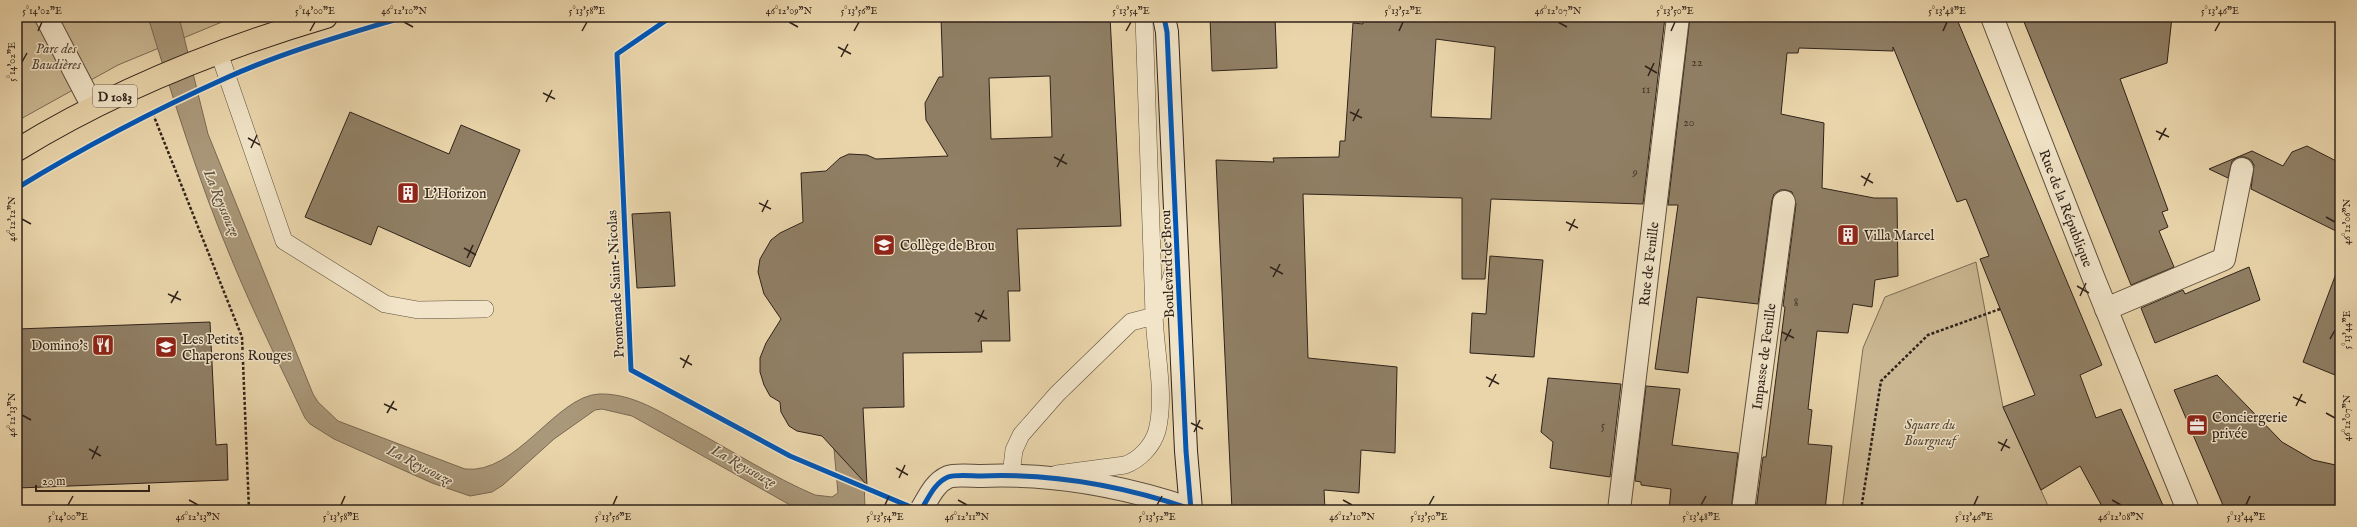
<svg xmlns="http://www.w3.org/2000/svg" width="2357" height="527" font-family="'IM FELL English',serif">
  <rect width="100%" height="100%" fill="#ead5ab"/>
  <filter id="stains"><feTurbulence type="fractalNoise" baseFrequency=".005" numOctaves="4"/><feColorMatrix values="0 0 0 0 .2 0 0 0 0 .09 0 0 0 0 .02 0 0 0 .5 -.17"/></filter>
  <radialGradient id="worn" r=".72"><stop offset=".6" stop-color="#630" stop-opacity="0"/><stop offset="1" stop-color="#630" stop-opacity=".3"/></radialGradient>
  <path fill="#cab792" stroke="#7c6c56" d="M17,17H234L118,65L17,121Z
    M1976,262L2003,407L2050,510H1842L1863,348L1885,297Z"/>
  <path fill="#aa987a" stroke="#796954" d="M148,17H179L208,134L313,394L318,402L338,421L465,469C516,475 556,396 599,394C634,393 663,414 692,429C732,451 773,477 815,495L832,497L838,493L834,449L847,463L861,469L864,479L865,510H799L632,416L602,409L595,410L554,439L503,485L492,492L470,496L432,483L334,439L310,424L305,418C280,365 253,312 231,258C198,180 173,98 148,17Z"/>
  <path fill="#907f65" stroke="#2f221a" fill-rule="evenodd" d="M941,17H1110L1121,226L1017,229L1020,291H1008L1010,341H981L982,352L903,353L904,407L863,408L867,485L822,436L797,431L789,426L781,412L780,402L770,396L764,385L760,372V358L766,343L781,319L764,294L758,272L760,259L771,240L780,233L803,222L801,173L826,171L840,158L849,154L867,155L876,159L948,156L926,120L925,103L939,77H943ZM1050,76L1052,137L991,139L989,78Z
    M1210,17H1275L1277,68L1212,71Z
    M1363,17H1665L1643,204L1491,199L1485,279H1462V198L1303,194L1308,358L1397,367L1395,453L1361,450L1359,493L1324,490L1325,510H1232L1216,160L1274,162L1273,158L1339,157L1340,141H1345L1353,23L1363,24ZM1436,39L1495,47L1491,119L1431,117Z
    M1690,17H1956L2102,365L2080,375L2096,418L2121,409L2165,510H2104L2080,466L2041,490L2003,407L2035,395L1980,259L1989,256L1966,199L1957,202L1893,47V51L1799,48L1798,53H1787L1781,114L1824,123L1822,188L1874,198H1897L1898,276L1875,280L1872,307L1853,304L1848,333L1817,331L1808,409L1812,410L1808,444L1832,446L1825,510H1756L1763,457H1766L1785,307L1783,306L1796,204L1792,192L1786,190H1780L1774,194L1772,200L1758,304L1697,297L1688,373L1655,369L1678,205H1668Z
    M2022,17H2172L2167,63L2120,79L2168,210L2162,212L2168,227L2159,231L2174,267L2131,285Z
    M350,112L449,154L461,125L520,150L470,267L378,226L371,245L305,217Z
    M2307,146L2340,163V233L2251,189L2254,165L2251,160L2245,157H2238L2232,161L2228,178L2209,169L2252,151L2283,166L2292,152Z
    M670,212L675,286L637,288L632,214Z
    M1490,256L1543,260L1534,357L1470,353L1472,313L1486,314Z
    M2249,267L2260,300L2155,343L2141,308L2183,290L2185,294Z
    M2337,271H2340V377L2303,362Z
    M210,322L216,445L227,444L228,480L17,488V329Z
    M2217,375L2282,442L2313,460L2340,466V510H2225L2174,390Z
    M1548,378L1621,384L1610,477L1550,468L1553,442L1541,432Z
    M1646,386L1680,389L1672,445L1738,453L1731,510H1669L1671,489L1641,485V482L1635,481Z"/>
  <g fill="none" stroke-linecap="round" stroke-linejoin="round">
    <g stroke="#5e4f3e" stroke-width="18">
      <path id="service" d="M219,53L284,241L385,304L418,310L485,309
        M1057,474L1125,465C1139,460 1152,447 1157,431C1166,394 1155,352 1154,314C1150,215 1147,116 1144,17
        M1011,475L1014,450L1021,435L1057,394L1131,322L1154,316L1163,306L1173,272"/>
    </g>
    <g stroke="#5e4f3e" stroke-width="24">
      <g id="minor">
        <path d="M46,17L93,107"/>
        <path id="s1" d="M1992,17L2094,279L2188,510"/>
        <path d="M2106,309L2224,259L2242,169"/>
        <path d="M921,510C928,499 934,483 948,477C956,474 972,476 981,476C1053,473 1123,486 1191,509"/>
        <path id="s2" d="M1619,510L1678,17"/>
        <path id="s3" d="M1743,510L1784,202"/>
      </g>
    </g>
    <g stroke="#2f221a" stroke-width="24">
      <path id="secondary" d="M1164,17L1167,32L1186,451L1191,510"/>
    </g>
    <g stroke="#2f221a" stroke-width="24">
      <path id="primary" d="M17,150C113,91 218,49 326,17"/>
    </g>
    <path stroke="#2f221a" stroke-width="2.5" stroke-dasharray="3 2" stroke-linecap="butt" d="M153,114L242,337L249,510
      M1861,510L1881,381L1928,335L2000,309"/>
    <use href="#service" stroke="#f1e4c8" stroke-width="17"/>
    <use href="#minor" stroke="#f1e4c8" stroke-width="22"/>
    <use href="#secondary" stroke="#f1e4c8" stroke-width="22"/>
    <use href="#primary" stroke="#ead5ab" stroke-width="22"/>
    <g stroke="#f1e4c8" stroke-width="8">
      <path id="cycleway" d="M671,17L617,54L631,370L790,456L918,510
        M1164,17L1167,32L1186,451L1191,510
        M17,188C84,147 155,110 226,78C283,52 344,35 404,17
        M921,510C928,499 934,483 948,477C956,474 972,476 981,476C1053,473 1123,486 1191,509"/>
    </g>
    <use href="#cycleway" stroke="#0057b8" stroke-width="5"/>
  </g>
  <path fill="none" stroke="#2f221a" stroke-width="1.5" d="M404,22L413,27M789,22L798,27M1558,22L1567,27M38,31L42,22M310,31L315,22M582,31L587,22M854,31L859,22M1126,31L1131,22M1399,31L1403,22M1671,31L1675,22M1943,31L1947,22M2215,31L2220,22M838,47L851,54M841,57L848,44M22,62L27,53M1645,66L1657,73M1648,76L1654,63M543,93L555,99M546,102L552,90M1350,112L1362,118M1353,121L1359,109M2156,131L2169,137M248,138L260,145M2159,140L2166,128M251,148L257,135M1054,157L1067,164M1057,167L1064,154M1861,176L1873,183M1864,186L1870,173M759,203L771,209M762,212L768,200M2326,217L2335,222M22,219L31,224M1566,222L1578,228M1569,231L1575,219M464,248L476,255M467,258L473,245M1270,267L1283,274M1273,277L1280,264M2077,286L2089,293M168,294L181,300M2080,296L2086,283M171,303L178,291M975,313L987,319M978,322L984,310M1782,332L1794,338M2330,339L2335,330M1785,341L1791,329M680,358L692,365M683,368L689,355M1486,377L1499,384M1489,387L1496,374M2293,397L2306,403M384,404L397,410M2296,406L2302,394M387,413L394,401M2326,413L2335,418M22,415L31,420M1191,423L1203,429M1194,432L1200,420M1998,442L2010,448M89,449L101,456M2001,451L2007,439M92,459L98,446M896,468L908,475M899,478L905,465M189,500L198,505M958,500L967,505M1343,500L1352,505M2112,500L2121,505M68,505L73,496M341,505L345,496M613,505L617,496M885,505L889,496M1157,505L1162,496M1429,505L1434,496M1701,505L1706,496M1974,505L1978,496M2246,505L2250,496"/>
  <defs>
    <g id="building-square" transform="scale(1.15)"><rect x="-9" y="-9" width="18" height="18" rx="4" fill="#8f2418" stroke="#f1e4c8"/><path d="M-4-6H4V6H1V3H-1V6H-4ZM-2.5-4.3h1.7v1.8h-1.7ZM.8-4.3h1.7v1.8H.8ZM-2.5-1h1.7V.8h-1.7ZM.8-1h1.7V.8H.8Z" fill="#fff"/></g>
    <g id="school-square" transform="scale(1.15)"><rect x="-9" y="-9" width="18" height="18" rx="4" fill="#8f2418" stroke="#f1e4c8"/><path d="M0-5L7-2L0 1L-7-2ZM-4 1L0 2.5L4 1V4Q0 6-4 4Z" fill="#fff"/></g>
    <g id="restaurant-square" transform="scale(1.15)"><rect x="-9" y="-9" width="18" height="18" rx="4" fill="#8f2418" stroke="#f1e4c8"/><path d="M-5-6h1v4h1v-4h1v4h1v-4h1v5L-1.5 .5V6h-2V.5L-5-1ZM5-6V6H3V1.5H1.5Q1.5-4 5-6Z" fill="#fff"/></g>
    <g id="office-square" transform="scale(1.15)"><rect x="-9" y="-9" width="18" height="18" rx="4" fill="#8f2418" stroke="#f1e4c8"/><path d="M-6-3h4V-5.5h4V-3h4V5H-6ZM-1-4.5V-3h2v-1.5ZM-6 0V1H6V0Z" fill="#fff"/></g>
  </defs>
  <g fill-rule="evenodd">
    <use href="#building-square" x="408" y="193"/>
    <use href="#building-square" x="1848" y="235"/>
    <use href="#school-square" x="884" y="245"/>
    <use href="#restaurant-square" x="103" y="345"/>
    <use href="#school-square" x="166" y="347"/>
    <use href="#office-square" x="2197" y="425"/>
  </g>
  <g text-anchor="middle" stroke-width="3" stroke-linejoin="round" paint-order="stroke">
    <g font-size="12" fill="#47392d">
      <text x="1697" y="66">22</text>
      <text x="1646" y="93">11</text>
      <text x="1689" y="126">20</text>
      <text x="1635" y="176">9</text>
      <text x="1796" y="306">8</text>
      <text x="1603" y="429">5</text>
    </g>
    <rect fill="#f1e4c8" stroke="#695c4e" stroke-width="1" x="93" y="85" width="44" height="22" rx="3"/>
    <g font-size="13" font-weight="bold" fill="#2f221a">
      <text x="115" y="101">D 1083</text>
    </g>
    <g font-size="14" font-style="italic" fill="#564738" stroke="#f1e4c8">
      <text x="56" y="53">Parc des<tspan x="56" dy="16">Baudières</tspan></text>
      <text x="1930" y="429">Square du<tspan x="1930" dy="16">Bourgneuf</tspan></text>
    </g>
    <g font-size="14" fill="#2f221a" stroke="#f1e4c8" text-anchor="start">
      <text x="424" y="198">L'Horizon</text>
      <text x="1864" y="240">Villa Marcel</text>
      <text x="900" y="250">Collège de Brou</text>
      <text x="182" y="344">Les Petits<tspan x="182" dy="16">Chaperons Rouges</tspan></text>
      <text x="88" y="350" text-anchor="end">Domino's</text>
      <text x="2212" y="422">Conciergerie<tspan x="2212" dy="16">privée</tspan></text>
    </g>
    <g font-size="14" fill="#2f221a" stroke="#f1e4c8">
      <text dy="5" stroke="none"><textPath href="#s1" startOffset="205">Rue de la République</textPath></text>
      <text transform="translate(1167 264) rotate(-92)" y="5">Boulevard de Brou</text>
      <text dy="5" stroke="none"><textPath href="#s2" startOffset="248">Rue de Fenille</textPath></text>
      <text transform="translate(615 284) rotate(-93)" y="5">Promenade Saint-Nicolas</text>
      <text dy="5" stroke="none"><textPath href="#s3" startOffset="155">Impasse de Fenille</textPath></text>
    </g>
    <g font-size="15" font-style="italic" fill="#5a4b3c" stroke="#f1e4c8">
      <text transform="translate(222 203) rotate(67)" y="5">La Reyssouze</text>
      <text transform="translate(420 465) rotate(27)" y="5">La Reyssouze</text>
      <text transform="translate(744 466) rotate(29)" y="5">La Reyssouze</text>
    </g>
  </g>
  <rect width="2357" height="527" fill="none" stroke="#ead5ab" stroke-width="44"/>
  <path d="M36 485v6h113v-6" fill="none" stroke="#2f221a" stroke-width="2"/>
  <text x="42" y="485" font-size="12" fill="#2f221a" stroke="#f1e4c8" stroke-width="3" paint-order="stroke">20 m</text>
  <rect x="22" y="22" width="2313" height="483" fill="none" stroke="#2f221a" stroke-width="1.5"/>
  <g font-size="10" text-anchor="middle" fill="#2f221a">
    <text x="42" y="14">5°14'02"E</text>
    <text x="315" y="14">5°14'00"E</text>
    <text x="404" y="14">46°12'10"N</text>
    <text x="587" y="14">5°13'58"E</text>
    <text x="789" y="14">46°12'09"N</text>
    <text x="859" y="14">5°13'56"E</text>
    <text x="1131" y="14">5°13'54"E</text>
    <text x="1403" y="14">5°13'52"E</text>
    <text x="1558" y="14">46°12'07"N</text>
    <text x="1675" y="14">5°13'50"E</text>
    <text x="1947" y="14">5°13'48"E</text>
    <text x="2220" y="14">5°13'46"E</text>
    <text transform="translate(11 62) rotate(-90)" y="4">5°14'02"E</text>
    <text transform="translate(11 219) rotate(-90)" y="4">46°12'12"N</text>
    <text transform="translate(2346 222) rotate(-90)" y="4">46°12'06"N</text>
    <text transform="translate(2346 330) rotate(-90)" y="4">5°13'44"E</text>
    <text transform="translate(11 415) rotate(-90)" y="4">46°12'13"N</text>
    <text transform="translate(2346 418) rotate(-90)" y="4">46°12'07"N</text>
    <text x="68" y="520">5°14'00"E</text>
    <text x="198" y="520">46°12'13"N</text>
    <text x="341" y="520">5°13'58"E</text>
    <text x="613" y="520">5°13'56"E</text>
    <text x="885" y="520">5°13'54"E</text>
    <text x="967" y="520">46°12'11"N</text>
    <text x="1157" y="520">5°13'52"E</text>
    <text x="1352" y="520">46°12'10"N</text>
    <text x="1429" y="520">5°13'50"E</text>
    <text x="1701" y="520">5°13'48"E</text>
    <text x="1974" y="520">5°13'46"E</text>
    <text x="2121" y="520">46°12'08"N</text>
    <text x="2246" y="520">5°13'44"E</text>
  </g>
  <rect width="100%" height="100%" filter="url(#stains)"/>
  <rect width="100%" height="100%" fill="url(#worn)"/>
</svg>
